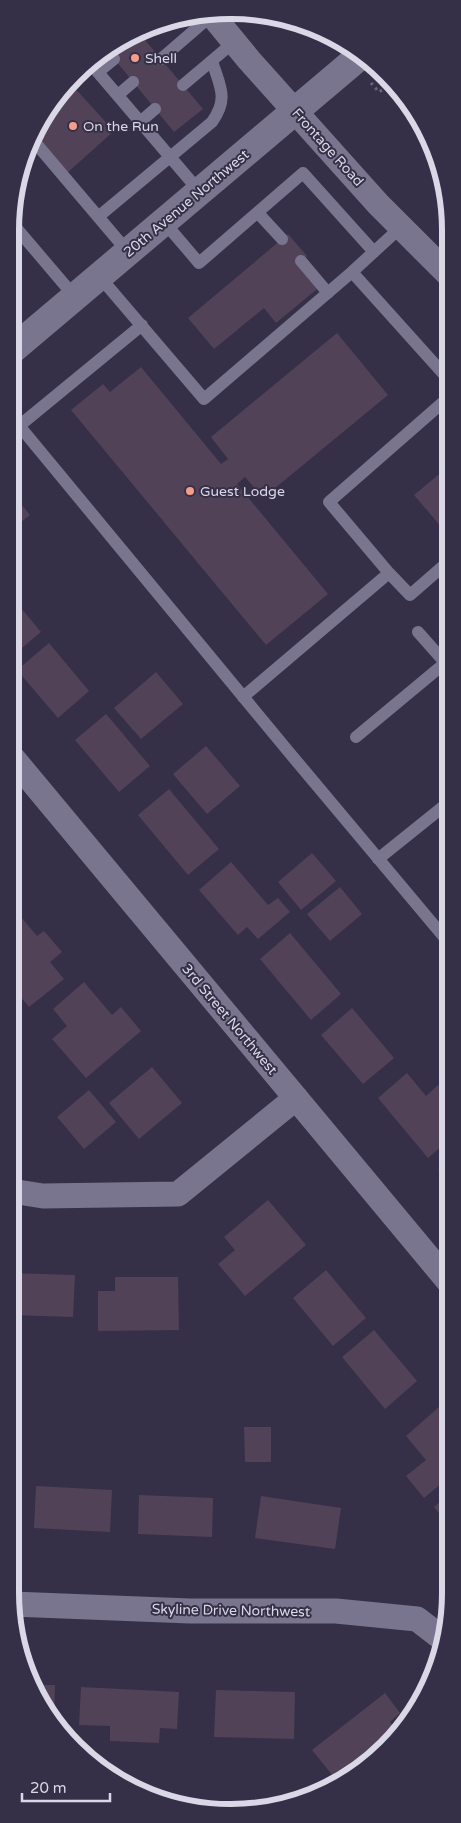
<svg xmlns="http://www.w3.org/2000/svg" width="461" height="1823" font-family="'Varela Round',sans-serif">
  <rect width="100%" height="100%" fill="#353047"/>
  <path fill="#514258" d="M140,34L203,109L174,132L107,50Z
    M71,84L114,131L67,173L34,136L40,120Z
    M288,234L307,256L297,265L317,289L276,323L264,308L214,349L188,318Z
    M337,333L388,395L263,498L245,477L237,484L328,594L266,645L71,410L103,384L110,392L141,367L221,464L228,459L211,437Z
    M449,466V536L414,495Z
    M12,493L30,515L11,530Z
    M449,580V595L442,586Z
    M11,596L41,632L11,657Z
    M49,643L89,691L58,718L17,670Z
    M156,672L183,704L141,739L114,708Z
    M106,714L150,766L119,792L75,740Z
    M206,746L240,786L207,814L173,774Z
    M169,789L219,849L188,875L138,815Z
    M312,853L336,881L301,910L278,882Z
    M231,862L268,905L278,898L290,912L258,939L247,927L238,935L199,890Z
    M340,887L362,914L330,941L307,914Z
    M21,917L37,936L44,931L62,952L50,962L64,979L29,1007L14,989L21,983L11,972V926Z
    M290,933L341,994L311,1020L260,959Z
    M84,982L112,1015L121,1007L141,1031L86,1078L52,1039L67,1026L53,1009Z
    M352,1008L394,1058L363,1084L321,1035Z
    M152,1067L182,1103L139,1139L109,1103Z
    M407,1073L426,1096L438,1085L449,1098V1140L428,1158L378,1098Z
    M89,1090L116,1122L84,1149L57,1117Z
    M449,1161V1184L438,1170Z
    M268,1200L306,1245L245,1296L218,1264L235,1250L224,1237Z
    M326,1270L366,1318L333,1346L293,1298Z
    M10,1273L75,1275L73,1317L10,1315Z
    M115,1277H178L179,1330L98,1331V1291H115Z
    M374,1330L417,1381L385,1409L342,1357Z
    M439,1407L449,1419V1477L424,1498L406,1476L426,1460L406,1436Z
    M244,1427H271V1462H245Z
    M36,1486L112,1490L110,1532L34,1528Z
    M449,1494V1525L434,1507Z
    M139,1495L213,1498L212,1537L138,1534Z
    M261,1496L341,1508L335,1549L255,1538Z
    M32,1685H55L54,1721L51,1716Z
    M81,1687L179,1692L177,1729L160,1728L159,1743L110,1741V1726L79,1725Z
    M216,1690L295,1692L294,1739L214,1737Z
    M385,1693L400,1713L390,1722L397,1730L365,1767L337,1781L312,1750Z"/>
  <g fill="none" stroke-linecap="round" stroke-linejoin="round">
    <path stroke="#6b677b" stroke-width="3" stroke-dasharray="2.5 4" stroke-linecap="butt" d="M328,33L334,40
      M371,83L379,92L393,83"/>
    <path stroke="#7a758f" stroke-width="12" d="M142,35L148,30
      M161,59L212,15
      M90,63L200,192
      M98,72L114,59
      M183,85L234,42
      M118,95L133,82
      M140,122L155,109
      M33,140L128,252
      M258,213L282,239
      M98,217L212,122C229,98 220,87 212,61
      M164,222L199,263L303,173L374,252
      M12,223L75,297
      M301,261L328,293
      M352,272L449,380
      M99,276L204,399L352,272L401,227
      M12,417L288,751L449,943
      M19,426L142,325
      M389,573L410,595L449,561
      M418,632L449,667
      M243,697L389,573L329,502L449,397
      M356,737L445,663
      M378,859L449,802"/>
    <path stroke="#7a758f" stroke-width="25" d="M212,15L249,60L378,204L449,275
      M11,756L449,1282
      M11,1191L43,1196L178,1194L296,1098
      M12,1604L190,1611H336L417,1619L443,1639"/>
    <path stroke="#7a758f" stroke-width="28" d="M12,350L360,56"/>
  </g>
  <g fill="#f49e8a" stroke="#353047" stroke-width="2">
    <circle cx="135" cy="58" r="5"/>
    <circle cx="73" cy="126" r="5"/>
    <circle cx="190" cy="491" r="5"/>
  </g>
  <g text-anchor="middle" stroke-width="4" stroke-linejoin="round" paint-order="stroke">
    <g font-size="14" fill="#dad7e6" stroke="#353047" text-anchor="start">
      <text x="145" y="63">Shell</text>
      <text x="83" y="131">On the Run</text>
      <text x="200" y="496">Guest Lodge</text>
    </g>
    <g font-size="14" fill="#dad7e6" stroke="#353047">
      <text transform="translate(328 147) rotate(48)" y="5">Frontage Road</text>
      <text transform="translate(186 203) rotate(-40)" y="5">20th Avenue Northwest</text>
      <text transform="translate(230 1019) rotate(50)" y="5">3rd Street Northwest</text>
      <text transform="translate(231 1610) rotate(1)" y="5">Skyline Drive Northwest</text>
    </g>
  </g>
  <path d="M0 0H461V1823H0ZM230 19H231A211 211 0 0 1 442 230V1593A211 211 0 0 1 231 1804H230A211 211 0 0 1 19 1593V230A211 211 0 0 1 230 19Z" fill="#353047" fill-rule="evenodd"/>
  <path fill="none" stroke="#dad7e6" stroke-width="6" d="M230 19H231A211 211 0 0 1 442 230V1593A211 211 0 0 1 231 1804H230A211 211 0 0 1 19 1593V230A211 211 0 0 1 230 19Z"/>
  <path d="M22 1793v8h88v-8" fill="none" stroke="#dad7e6" stroke-width="2.5"/>
  <text x="30" y="1793" font-size="15" fill="#dad7e6" stroke="#353047" stroke-width="4" paint-order="stroke">20 m</text>
</svg>
